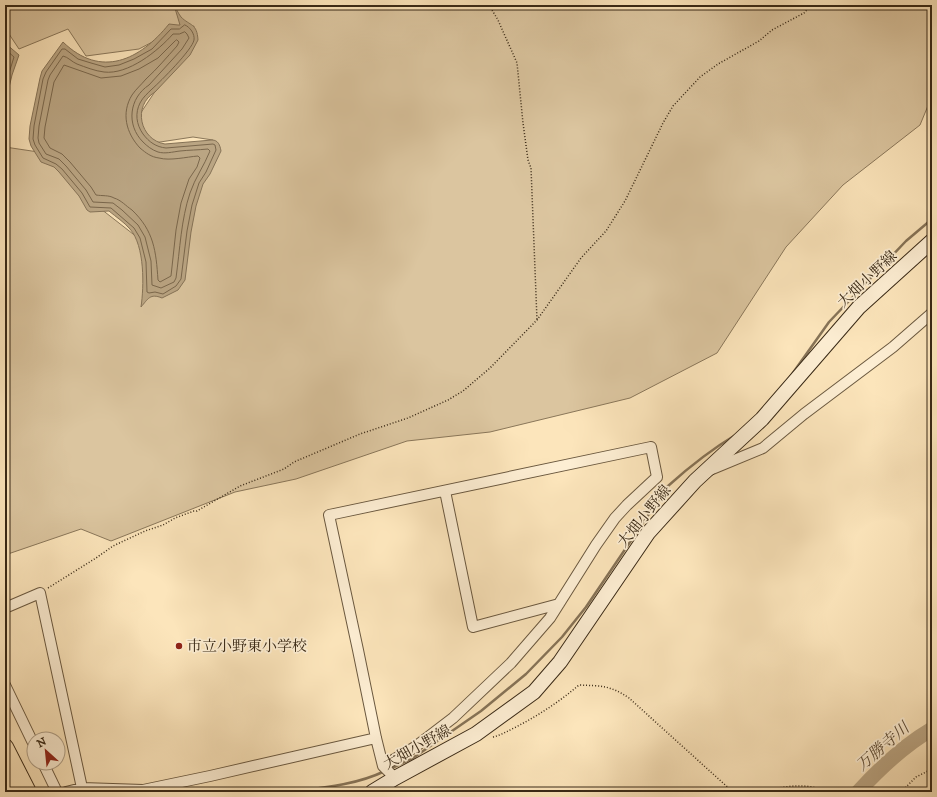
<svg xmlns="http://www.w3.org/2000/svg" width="937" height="797" font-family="'IM FELL DW Pica','Noto Serif JP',serif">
  <rect width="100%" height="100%" fill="#fce5bb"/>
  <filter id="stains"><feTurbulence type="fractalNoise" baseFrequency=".005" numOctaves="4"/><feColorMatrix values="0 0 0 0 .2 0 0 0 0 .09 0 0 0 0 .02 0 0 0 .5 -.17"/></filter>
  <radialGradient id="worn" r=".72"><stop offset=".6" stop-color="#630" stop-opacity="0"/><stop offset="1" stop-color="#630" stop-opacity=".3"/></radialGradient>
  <path fill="#dbc59f" stroke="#8a775a" d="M5,5H932V96L920,125L843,185L786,247L717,353L630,398L490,432L407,441L296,479L235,492L111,541L81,529L5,555V147L45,153L101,209L142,241L195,189L213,140L193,137L147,144L138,117L154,93L192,47L194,26L179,28L139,49L86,56L68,29L19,49L5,28Z"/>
  <path fill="#baa583" stroke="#867357" d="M174,5C176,8 178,13 181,17C190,26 197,23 198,40L190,55L155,92C132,106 140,140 165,144L212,140C218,140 220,145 221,151L210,174L203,184L196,206L191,232L185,280L178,290L162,298C150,293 148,299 141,307C144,287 145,246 130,229C124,222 116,217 109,211L90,212L87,210L79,196L59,172L54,167L41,162L31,146L29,139L30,126L40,78L42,71L63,42C101,79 140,60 169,24L178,25H180Z
    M5,43L19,55L12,75L5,104Z"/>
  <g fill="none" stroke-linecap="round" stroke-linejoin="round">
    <path stroke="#7a674c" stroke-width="1" d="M185,25C190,27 195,34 194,40C192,50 161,81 152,89C148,93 143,97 140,103C135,113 136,124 143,134C149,142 156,147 166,148L213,144L215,145L216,150L206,172L199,183L192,205L187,231L181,279L176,286L163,294L155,292L149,293L147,292L146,262L140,238L134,228L111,208L90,207L82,193L62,169L56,164L43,158L35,145L33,139L34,126L43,79L46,72L62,49H65L78,59L91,63L105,67L119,65L134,59L152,49L171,29H179Z
      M185,32L187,34L189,38L182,49L149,85C129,98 126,125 143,142C147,146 152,150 158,152C165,154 172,152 180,151C189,150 198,150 208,149L210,151C204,166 195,178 190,193C181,220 180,249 176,278L174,282L161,288L152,285L151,261L145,237L138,225L122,210L113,203L93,202L86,190L66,166L59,159L46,154L39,143L38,138L39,126L48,80L50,75L63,56C68,57 72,62 77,64C85,67 95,71 104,72C128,75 158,51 173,34H179Z
      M177,40L179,42L177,46C167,57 157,69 146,79C141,85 136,89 132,95C121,113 126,133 140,148C146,153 151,157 159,158C170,161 186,157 198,156L200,158L197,167L189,179L181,203L176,230L171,276L160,282L158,280C156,251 154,231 132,210C126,206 121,200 114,198C109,195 102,196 96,195L91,187L70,162L62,154L50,148L44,138L45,127L54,82L64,65L101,78L121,76L139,69L158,58L175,41Z
      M5,49L14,57L5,86"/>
    <path stroke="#867357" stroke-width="2.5" d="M790,377L829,322L906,241L932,219
      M390,769L413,758L481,711L526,674L562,637L586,607L668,486C689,467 712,449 737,434
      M290,792C322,788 356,785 385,771"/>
    <path stroke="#baa583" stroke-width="15" d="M858,792C880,768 903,746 932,729"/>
    <g stroke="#6a583f" stroke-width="12">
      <path id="minor" d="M710,470L763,448L804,414L893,347L932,313
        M445,491L473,627L559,604
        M5,608L40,593L82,788
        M5,685L34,745
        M43,763L57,792
        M383,766L415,747L453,718L511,663L550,618L596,545L615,518L627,505L657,477L651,447L329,515L358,650L376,738L383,766L395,778
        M66,792L82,788L143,790L210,776L376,738"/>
    </g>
    <g stroke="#392916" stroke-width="16">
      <path id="secondary" d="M372,792L395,778L476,734L534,692L560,662L648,533L695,481L762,419L859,307L932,241"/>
    </g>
    <g stroke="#392916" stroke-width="18">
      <path id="trunk" d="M5,747L28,792
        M5,778L12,792"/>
    </g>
    <path stroke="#392916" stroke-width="1.5" stroke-dasharray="1 2" stroke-linecap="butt" d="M489,5L498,20L517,63L523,123L528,160L531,168L537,320
      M48,588L96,558L113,546L145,531L163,525L175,518L194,511H197L240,486L284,469L294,462L360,434L408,418L448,400L463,391L490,368L537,320L581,258L606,231L625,201L663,123L673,106L700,77L718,64L759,41L772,30L804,13L811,5
      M493,737C501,735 508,731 516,727C539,715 559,702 579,685C601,686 610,685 629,698L733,792
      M763,792C783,786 808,782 827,792
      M901,792L916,777L932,769"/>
    <use href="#minor" stroke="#fdeed3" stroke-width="10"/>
    <use href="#secondary" stroke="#fdeed3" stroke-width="14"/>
    <use href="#trunk" stroke="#fce5bb" stroke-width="16"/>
  </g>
  <circle fill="#8f2418" stroke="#fdeed3" stroke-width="1.5" cx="179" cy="646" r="4"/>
  <g text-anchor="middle" stroke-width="3.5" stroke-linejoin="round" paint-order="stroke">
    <g font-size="15" fill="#392916" stroke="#fdeed3">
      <text transform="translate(867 279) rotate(-43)" y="5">大畑小野線</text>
      <text transform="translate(644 516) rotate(-51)" y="5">大畑小野線</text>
      <text transform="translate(417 747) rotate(-29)" y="5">大畑小野線</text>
    </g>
    <g font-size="15" fill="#392916" stroke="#fdeed3" text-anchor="start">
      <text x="187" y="651">市立小野東小学校</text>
    </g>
    <g font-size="16" font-style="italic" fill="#604e37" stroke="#fdeed3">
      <text transform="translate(882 746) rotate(-41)" y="6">万勝寺川</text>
    </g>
  </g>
  <rect width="937" height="797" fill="none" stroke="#fce5bb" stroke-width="20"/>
  <rect x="6" y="6" width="925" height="785" fill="none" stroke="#392916" stroke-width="2"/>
  <rect x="10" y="10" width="917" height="777" fill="none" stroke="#392916"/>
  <g transform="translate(46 751) rotate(333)"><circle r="19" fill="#fdeed3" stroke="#af9f87"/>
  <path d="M0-3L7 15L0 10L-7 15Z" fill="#8f2418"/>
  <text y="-6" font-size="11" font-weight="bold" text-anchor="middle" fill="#392916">N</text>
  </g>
  <rect width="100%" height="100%" filter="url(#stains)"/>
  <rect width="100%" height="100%" fill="url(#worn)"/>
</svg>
